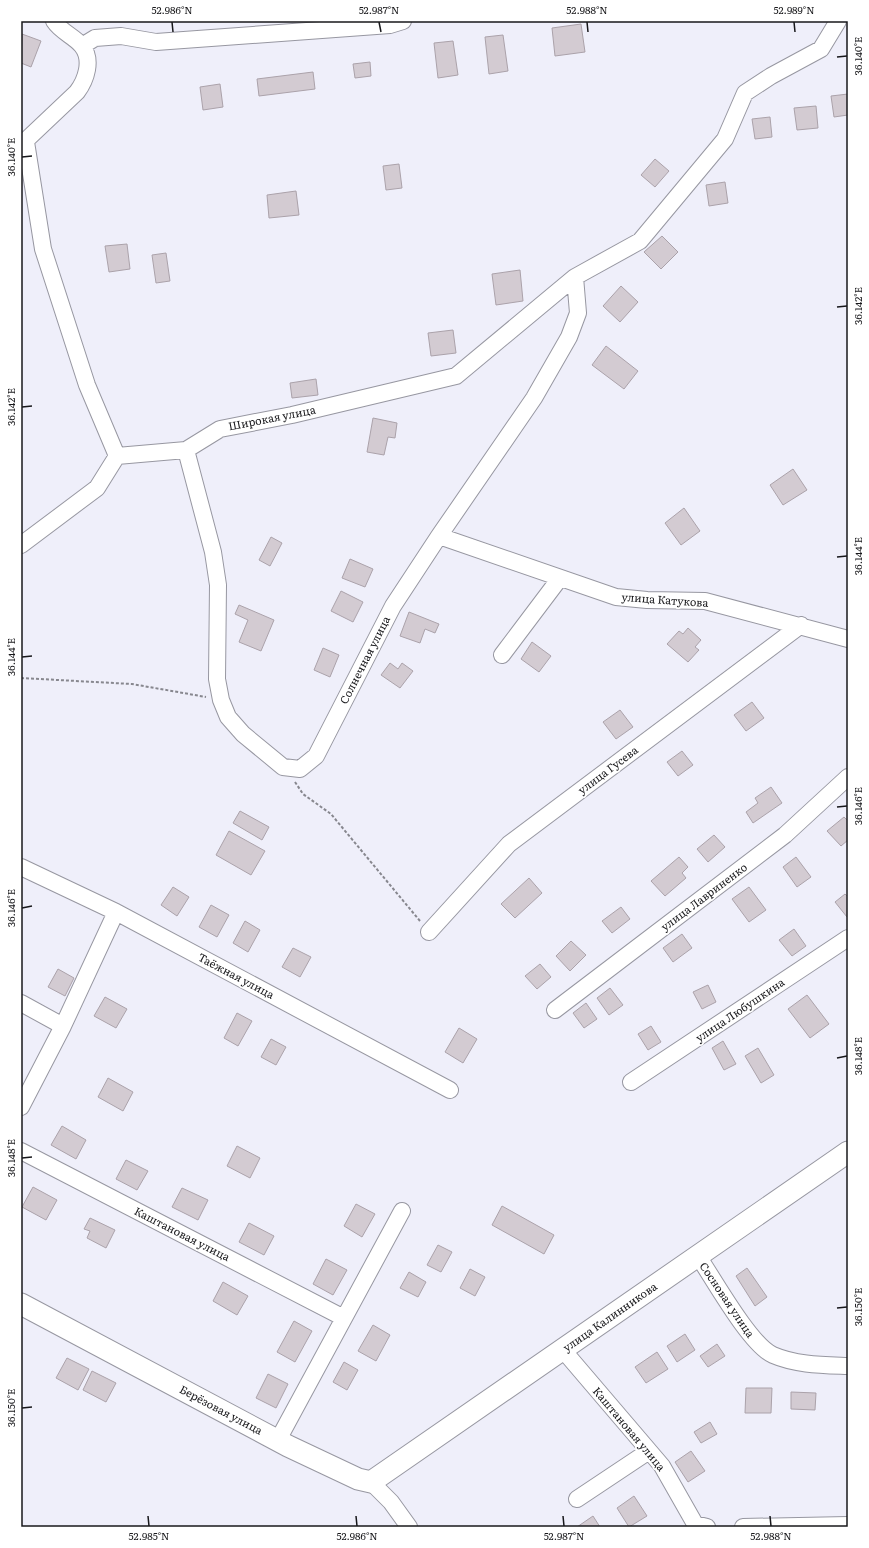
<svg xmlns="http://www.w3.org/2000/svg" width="869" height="1548" font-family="Literata,serif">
  <rect width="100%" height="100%" fill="#efeffa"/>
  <path fill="#d3cbd2" stroke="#aba2aa" d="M581,24L585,52L555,56L552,28Z
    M22,34L41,41L31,67L21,63Z
    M503,35L508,71L489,74L485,37Z
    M453,41L458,75L438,78L434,43Z
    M370,62L371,76L355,78L353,64Z
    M313,72L315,89L259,96L257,79Z
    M220,84L223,107L203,110L200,87Z
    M848,94V115L834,117L831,96Z
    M816,106L818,128L797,130L794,108Z
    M770,117L772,137L755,139L752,119Z
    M655,159L669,171L655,187L641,175Z
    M399,164L402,188L386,190L383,166Z
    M725,182L728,203L709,206L706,185Z
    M296,191L299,215L269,218L267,195Z
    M662,236L678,252L661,269L644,252Z
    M127,244L130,269L109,272L105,246Z
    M166,253L170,281L156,283L152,255Z
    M520,270L523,301L496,305L492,274Z
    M621,286L638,302L620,322L603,306Z
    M453,330L456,353L431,356L428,333Z
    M606,346L638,371L624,389L592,365Z
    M316,379L318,395L292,398L290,383Z
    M373,418L397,423L395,438L388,437L384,455L367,452Z
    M793,469L807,490L783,505L770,485Z
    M684,508L700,531L681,545L665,523Z
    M271,537L282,543L270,566L259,560Z
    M350,559L373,569L365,587L342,578Z
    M341,591L363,602L353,622L331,611Z
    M239,605L274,620L261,651L239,642L248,620L235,614Z
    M409,612L439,624L435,633L425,629L420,643L400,636Z
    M688,628L701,640L695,647L699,650L688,662L667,644L679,631L683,634Z
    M532,642L551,656L539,672L521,659Z
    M323,648L339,655L330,677L314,670Z
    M390,663L398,669L402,663L413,671L400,688L381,675Z
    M752,702L764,718L746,731L734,715Z
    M620,710L633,727L616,739L603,722Z
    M682,751L693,765L678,776L667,762Z
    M771,787L782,803L753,823L746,812L758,803L755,798Z
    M240,811L269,827L262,840L233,823Z
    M844,817L848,821V840L841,846L827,831Z
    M229,831L265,851L251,875L216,855Z
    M714,835L725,847L708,862L697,849Z
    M679,857L688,867L682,873L686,878L665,896L651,881Z
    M796,857L811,877L797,887L783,867Z
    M529,878L542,893L515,918L501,904Z
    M173,887L189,897L177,916L161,905Z
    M749,887L766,910L749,922L732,899Z
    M845,894L848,897L847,917L835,902Z
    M211,905L229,915L217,937L199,927Z
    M621,907L630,919L612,933L602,921Z
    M245,921L260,930L248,952L233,943Z
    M794,929L806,946L792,956L779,940Z
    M682,934L692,948L673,962L663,948Z
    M571,941L586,955L570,971L556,956Z
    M293,948L311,957L300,977L282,967Z
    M540,964L551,977L537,989L525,976Z
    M58,969L74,978L65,996L48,987Z
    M708,985L716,1002L702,1009L693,992Z
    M610,988L623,1005L609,1015L597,998Z
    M807,995L829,1024L810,1038L788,1009Z
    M105,997L127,1009L116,1028L94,1016Z
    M586,1003L597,1019L584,1028L573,1013Z
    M237,1013L252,1021L238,1046L224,1038Z
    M651,1026L661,1042L648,1050L638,1034Z
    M459,1028L477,1039L463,1063L445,1052Z
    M271,1039L286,1047L276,1065L261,1057Z
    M723,1041L736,1064L724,1070L712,1048Z
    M758,1048L774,1075L761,1083L745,1056Z
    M108,1078L133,1092L123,1111L98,1097Z
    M62,1126L86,1140L76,1159L51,1145Z
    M237,1146L260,1158L250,1178L227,1166Z
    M126,1160L148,1171L137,1190L116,1179Z
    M33,1187L57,1200L46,1220L22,1207Z
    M182,1188L208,1200L198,1220L172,1207Z
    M356,1204L375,1214L362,1237L344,1226Z
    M502,1206L554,1235L544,1254L492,1225Z
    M90,1218L115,1230L106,1248L87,1238L90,1231L84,1229Z
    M249,1223L274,1236L264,1255L239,1242Z
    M438,1245L452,1252L441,1272L427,1265Z
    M326,1259L347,1270L333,1295L313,1284Z
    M747,1268L767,1297L755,1306L736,1276Z
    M470,1269L485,1277L475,1296L460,1288Z
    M409,1272L426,1282L418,1297L400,1288Z
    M223,1282L248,1296L237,1315L213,1301Z
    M294,1321L312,1331L295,1362L277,1352Z
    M373,1325L390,1335L376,1361L358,1351Z
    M685,1334L695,1350L677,1362L667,1346Z
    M717,1344L725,1356L708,1367L700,1356Z
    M657,1352L668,1369L646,1383L635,1367Z
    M67,1358L89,1369L78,1390L56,1378Z
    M344,1362L358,1370L347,1390L333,1382Z
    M92,1371L116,1383L106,1402L83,1390Z
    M268,1374L288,1384L276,1408L256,1398Z
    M746,1388H772L771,1413H745Z
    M791,1392L816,1393L815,1410L791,1409Z
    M710,1422L717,1434L701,1443L694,1432Z
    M691,1451L705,1471L688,1482L675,1462Z
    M634,1496L647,1516L629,1527L617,1508Z
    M593,1516L600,1527H577Z"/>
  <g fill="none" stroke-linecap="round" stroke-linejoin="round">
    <g stroke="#9797a1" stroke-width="18">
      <path id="minor" d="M82,46L95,38L121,36L156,42L390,25L403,21
        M26,142L43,249L87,385L117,456
        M21,145L77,92C86,80 93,60 82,46C74,36 61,32 54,21
        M186,450L213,552L218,585L217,679L221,700L228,717L243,734L283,767L300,769L316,756L393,606L439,536L534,398L569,337L578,313L575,277L640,241L725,139L745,93L771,76L821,49L838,21
        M117,456L186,450L220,429L292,415L456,376L575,277
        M439,536L616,597L647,600L705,601L848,639
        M21,545L97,488L117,456
        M502,655L560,578
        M21,867L116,912L450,1090
        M429,932L509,844L801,625
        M21,1003L63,1026
        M555,1010L785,835L848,777
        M631,1082L848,938
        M21,1107L63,1026L116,912
        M21,1151L344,1318
        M698,1256C713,1278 750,1345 773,1355C796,1365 823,1365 848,1366
        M563,1350L662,1466L695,1524L707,1527
        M278,1440L402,1211
        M371,1482L391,1502L409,1527
        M577,1499L649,1451
        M743,1527L848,1525"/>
    </g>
    <g stroke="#9797a1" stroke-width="23">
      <path id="major" d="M21,1304L288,1446L358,1479L371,1482L848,1152"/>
    </g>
    <path stroke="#87878e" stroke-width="2" stroke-dasharray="3 2" stroke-linecap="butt" d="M21,678L132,684L206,697
      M295,782L303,794L331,814L420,921"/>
    <use href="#minor" stroke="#fff" stroke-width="16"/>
    <use href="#major" stroke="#fff" stroke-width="21"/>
  </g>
  <path fill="none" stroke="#18181b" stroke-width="1.5" d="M172,22L173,32M379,22L381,32M587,22L588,32M794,22L795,32M837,57L847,56M22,157L32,156M837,307L847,306M22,407L32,406M837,557L847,556M22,657L32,656M837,807L847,806M22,908L32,906M837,1058L847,1056M22,1158L32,1157M837,1308L847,1307M22,1408L32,1407M148,1516L149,1526M356,1516L357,1526M563,1516L564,1526M770,1516L771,1526"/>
  <g text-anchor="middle" stroke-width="3.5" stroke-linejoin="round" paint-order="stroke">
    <g font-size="11" fill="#18181b" stroke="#fff">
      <text transform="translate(272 418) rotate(-11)" y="4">Широкая улица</text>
      <text transform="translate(665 600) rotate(4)" y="4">улица Катукова</text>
      <text transform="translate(365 660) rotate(-63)" y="4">Солнечная улица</text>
      <text transform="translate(608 770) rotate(-37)" y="4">улица Гусева</text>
      <text transform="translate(704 897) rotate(-37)" y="4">улица Лавриненко</text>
      <text transform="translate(236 976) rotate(28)" y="4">Таёжная улица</text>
      <text transform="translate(740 1010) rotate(-34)" y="4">улица Любушкина</text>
      <text transform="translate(182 1234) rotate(27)" y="4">Каштановая улица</text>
      <text transform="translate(727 1300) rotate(56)" y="4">Сосновая улица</text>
      <text transform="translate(610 1317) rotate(-35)" y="4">улица Калинникова</text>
      <text transform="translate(221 1410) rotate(28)" y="4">Берёзовая улица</text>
      <text transform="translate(629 1429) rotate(50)" y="4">Каштановая улица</text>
    </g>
  </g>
  <rect width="869" height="1548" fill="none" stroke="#ffffff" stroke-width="44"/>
  <rect x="22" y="22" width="825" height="1504" fill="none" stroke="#18181b" stroke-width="1.5"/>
  <g font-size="10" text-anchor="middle" fill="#18181b">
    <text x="172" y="14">52.986°N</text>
    <text x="379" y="14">52.987°N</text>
    <text x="587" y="14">52.988°N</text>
    <text x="794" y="14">52.989°N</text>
    <text transform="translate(858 56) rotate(-90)" y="4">36.140°E</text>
    <text transform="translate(11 157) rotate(-90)" y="4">36.140°E</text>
    <text transform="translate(858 306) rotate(-90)" y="4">36.142°E</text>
    <text transform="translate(11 407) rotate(-90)" y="4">36.142°E</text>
    <text transform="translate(858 556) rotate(-90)" y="4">36.144°E</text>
    <text transform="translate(11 657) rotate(-90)" y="4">36.144°E</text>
    <text transform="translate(858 806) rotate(-90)" y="4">36.146°E</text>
    <text transform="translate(11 908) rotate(-90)" y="4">36.146°E</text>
    <text transform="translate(858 1056) rotate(-90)" y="4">36.148°E</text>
    <text transform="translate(11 1158) rotate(-90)" y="4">36.148°E</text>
    <text transform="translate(858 1307) rotate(-90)" y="4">36.150°E</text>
    <text transform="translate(11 1408) rotate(-90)" y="4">36.150°E</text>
    <text x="149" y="1540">52.985°N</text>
    <text x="357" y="1540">52.986°N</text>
    <text x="564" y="1540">52.987°N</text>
    <text x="771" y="1540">52.988°N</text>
  </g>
</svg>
